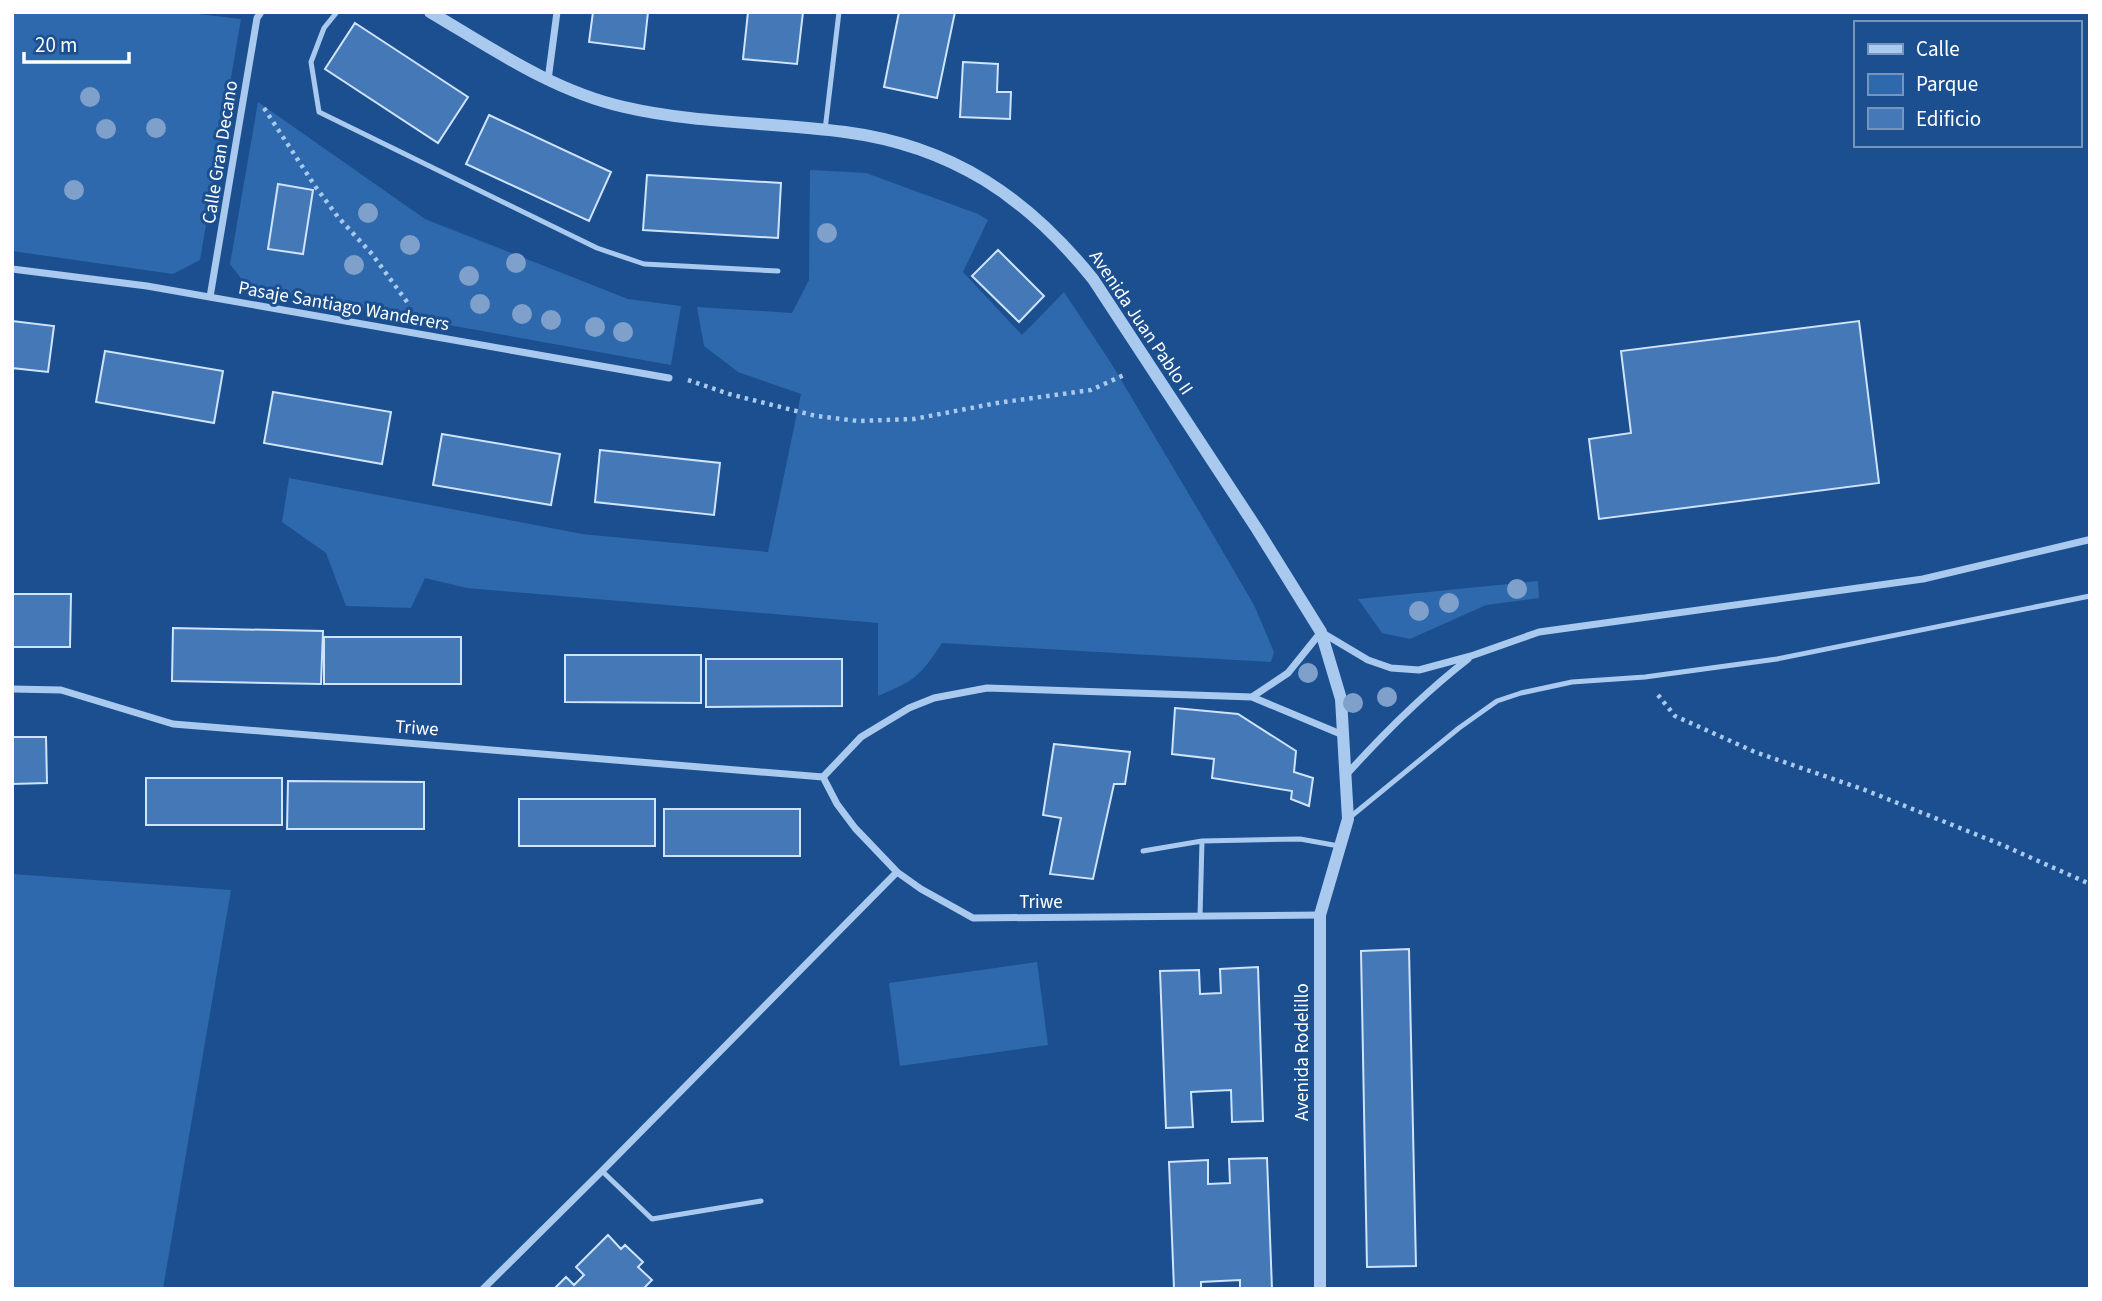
<svg xmlns="http://www.w3.org/2000/svg" width="2102" height="1301" font-family="'Source Sans 3',sans-serif">
  <rect width="100%" height="100%" fill="#1b4f8f"/>
  <path fill="#2e69ad" d="M12,12H181L241,19L200,260L173,274L12,251Z
    M258,102L425,219L628,299L681,306L671,365L249,289L230,264Z
    M810,170L866,173L978,214L988,220L963,272L1022,335L1064,292L1111,363L1206,523L1254,605L1274,652L1271,662L942,643C919,677 916,680 878,696V623L467,588L425,578L411,608L346,606L326,553L282,522L289,478L582,534L768,552L801,394L738,372L704,346L697,307L792,313L809,280Z
    M1538,581L1539,598L1486,605L1410,639L1382,633L1358,599Z
    M12,874L231,890L163,1289H12Z
    M1037,962L1048,1045L900,1066L889,983Z"/>
  <path fill="#4478b7" stroke="#cfe3fa" stroke-width="2" d="M593,12H648L644,49L589,42Z
    M748,12H803L797,64L743,59Z
    M899,12H955L937,98L884,87Z
    M355,23L468,97L438,143L325,69Z
    M963,62L998,64L997,92H1011L1010,119L960,117Z
    M489,115L611,172L589,221L466,164Z
    M647,175L781,183L778,238L643,230Z
    M278,184L313,190L303,254L268,249Z
    M998,250L1044,296L1019,322L972,276Z
    M12,321L54,326L48,372L12,368Z
    M1859,321L1879,483L1599,519L1589,439L1631,433L1621,351Z
    M105,351L223,371L214,423L96,402Z
    M273,392L391,412L382,464L264,443Z
    M442,434L560,454L551,505L433,485Z
    M600,450L720,463L714,515L595,502Z
    M12,594H71L70,647H12Z
    M173,628L323,631L321,684L172,681Z
    M324,637H461V684H324Z
    M565,655H701V703L565,702Z
    M706,659H842V706L706,707Z
    M1175,708L1238,714L1296,751L1294,772L1313,778L1309,806L1291,799L1292,791L1212,778L1214,759L1172,754Z
    M12,737H46L47,783L12,784Z
    M1054,744L1130,752L1125,784H1114L1093,879L1050,874L1061,818L1043,815Z
    M146,778H282V825H146Z
    M288,781L424,782V829H287Z
    M519,799H655V846H519Z
    M664,809H800V856H664Z
    M1409,949L1416,1266L1367,1267L1361,951Z
    M1258,967L1263,1121L1232,1122L1231,1090L1191,1092L1193,1127L1166,1128L1160,971L1199,970L1200,994L1221,993L1220,969Z
    M1267,1158L1272,1289H1240V1280L1201,1282V1289H1174L1169,1162L1208,1160V1184L1230,1183L1229,1159Z
    M608,1235L621,1249L625,1245L643,1262L638,1267L652,1280L643,1289H554L566,1277L574,1285L584,1275L576,1267Z"/>
  <g fill="none" stroke-linecap="round" stroke-linejoin="round">
    <path stroke="#a9c9ee" stroke-width="4.5" stroke-dasharray="3.5 5" stroke-linecap="butt" d="M264,108L315,186L338,217L372,254L410,306
      M688,380L729,394L816,416L858,421L914,419L997,403L1091,390L1124,375
      M1658,695L1675,716L1755,752L1865,790L2000,844L2090,884"/>
    <path stroke="#a9c9ee" stroke-width="5" d="M337,12L324,28L311,62L319,112L597,248L644,264L778,271
      M825,130L839,12
      M1349,818L1459,728L1497,701L1521,693L1572,682L1645,677L1777,659L2090,596
      M1143,851L1202,841L1300,839L1339,846
      M1200,916L1202,841
      M602,1171L652,1219L761,1201"/>
    <path stroke="#a9c9ee" stroke-width="7" d="M548,80L557,12
      M12,269L147,286L669,378
      M210,297L257,18L261,12
      M12,689L61,690L173,724L823,777
      M1252,697L1288,673L1321,632L1368,660L1391,668L1419,670L1471,656L1539,632L1923,579L2088,540
      M1347,774C1385,732 1423,694 1468,659
      M823,777L837,804L855,828L897,872L921,889L973,918L1320,915
      M823,777L861,737L909,708L934,698L987,688L1252,697L1343,735
      M483,1289L602,1171L897,872"/>
    <path stroke="#a9c9ee" stroke-width="12" d="M430,12C493,49 553,91 624,107C697,124 772,122 845,132C952,146 1027,197 1093,279L1257,529L1321,632L1341,699L1348,819L1320,915V1289"/>
  </g>
  <g fill="#7ea0ca">
    <circle cx="90" cy="97" r="10"/>
    <circle cx="156" cy="128" r="10"/>
    <circle cx="106" cy="129" r="10"/>
    <circle cx="74" cy="190" r="10"/>
    <circle cx="368" cy="213" r="10"/>
    <circle cx="827" cy="233" r="10"/>
    <circle cx="410" cy="245" r="10"/>
    <circle cx="516" cy="263" r="10"/>
    <circle cx="354" cy="265" r="10"/>
    <circle cx="469" cy="276" r="10"/>
    <circle cx="480" cy="304" r="10"/>
    <circle cx="522" cy="314" r="10"/>
    <circle cx="551" cy="320" r="10"/>
    <circle cx="595" cy="327" r="10"/>
    <circle cx="623" cy="332" r="10"/>
    <circle cx="1517" cy="589" r="10"/>
    <circle cx="1449" cy="603" r="10"/>
    <circle cx="1419" cy="611" r="10"/>
    <circle cx="1308" cy="673" r="10"/>
    <circle cx="1387" cy="697" r="10"/>
    <circle cx="1353" cy="703" r="10"/>
  </g>
  <g text-anchor="middle" stroke-width="6" stroke-linejoin="round" paint-order="stroke">
    <g font-size="19" fill="#fff" stroke="#1b4f8f">
      <text transform="translate(219 152) rotate(-81)" y="7">Calle Gran Decano</text>
      <text transform="translate(344 305) rotate(10)" y="7">Pasaje Santiago Wanderers</text>
      <text transform="translate(1142 322) rotate(56)" y="7">Avenida Juan Pablo II</text>
      <text transform="translate(417 727) rotate(4)" y="7">Triwe</text>
      <text x="1041" y="908">Triwe</text>
      <text transform="translate(1301 1052) rotate(-90)" y="7">Avenida Rodelillo</text>
    </g>
  </g>
  <rect width="2102" height="1301" fill="none" stroke="#ffffff" stroke-width="28"/>
  <rect x="1854" y="21" width="228" height="126" fill="#1b4f8f" stroke="#7695bc" stroke-width="2"/>
  <rect x="1868" y="44" width="35" height="10" fill="#a9c9ee" stroke="#7695bc" stroke-width="2"/>
  <text x="1916" y="56" font-size="21" fill="#ffffff">Calle</text>
  <rect x="1868" y="74" width="35" height="21" fill="#2e69ad" stroke="#7695bc" stroke-width="2"/>
  <text x="1916" y="91" font-size="21" fill="#ffffff">Parque</text>
  <rect x="1868" y="108" width="35" height="21" fill="#4478b7" stroke="#7695bc" stroke-width="2"/>
  <text x="1916" y="126" font-size="21" fill="#ffffff">Edificio</text>
  <path d="M24 52v10h105v-10" fill="none" stroke="#ffffff" stroke-width="3.5"/>
  <text x="35" y="52" font-size="21" fill="#ffffff" stroke="#1b4f8f" stroke-width="5" paint-order="stroke">20 m</text>
</svg>
